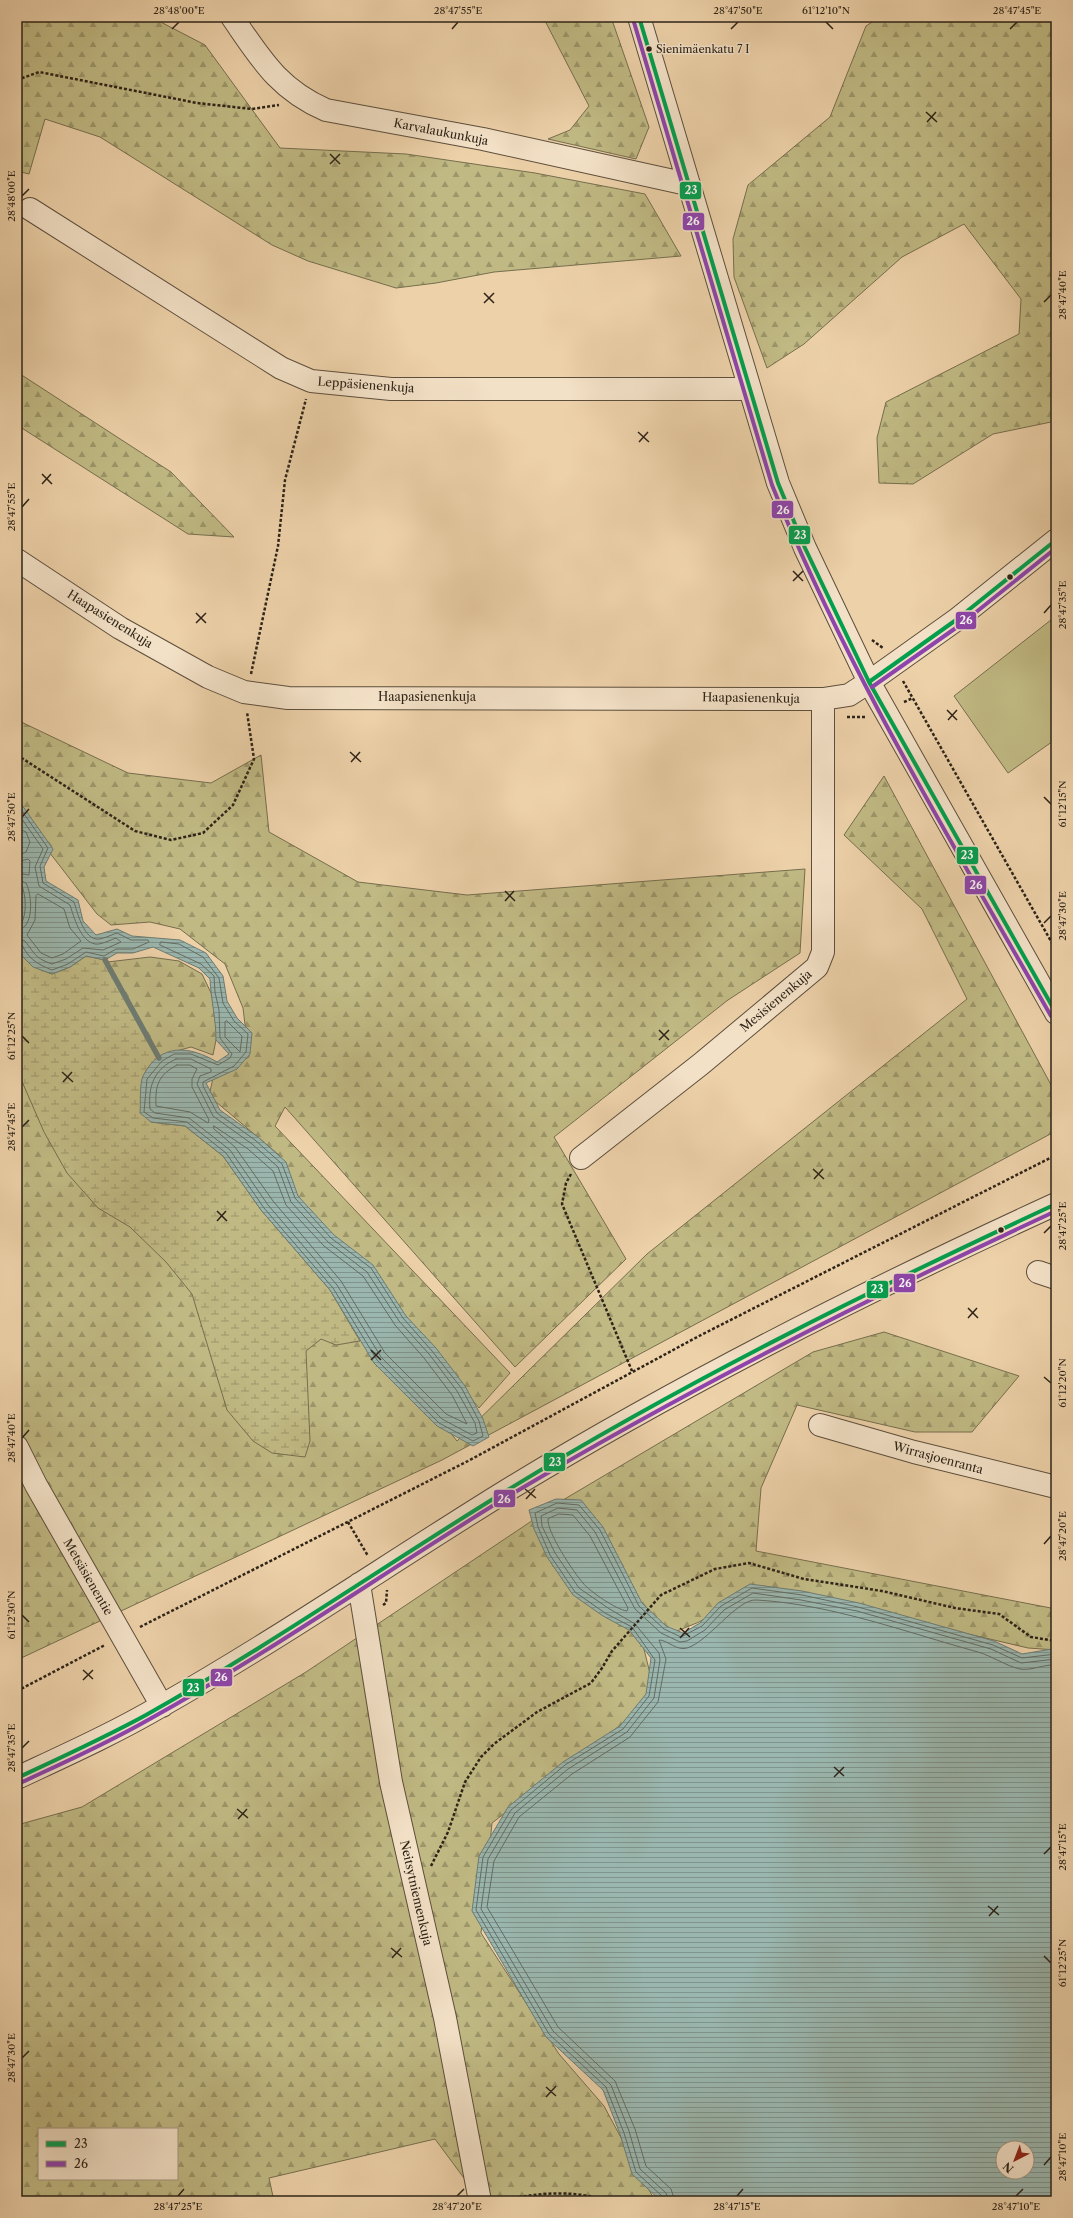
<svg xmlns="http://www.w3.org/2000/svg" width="1073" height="2218" font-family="'Libre Caslon Text',serif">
  <defs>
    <pattern id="forest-firs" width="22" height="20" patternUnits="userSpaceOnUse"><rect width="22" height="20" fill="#c0b983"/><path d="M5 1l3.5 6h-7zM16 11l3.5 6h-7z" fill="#9c966a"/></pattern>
    <pattern id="wetland-marsh" width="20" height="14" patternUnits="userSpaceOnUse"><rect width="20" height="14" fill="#c0b983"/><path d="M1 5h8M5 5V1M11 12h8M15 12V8" fill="none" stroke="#9c966a"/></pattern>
    <pattern id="water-rules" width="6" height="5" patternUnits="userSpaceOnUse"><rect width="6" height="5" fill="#9ab6ae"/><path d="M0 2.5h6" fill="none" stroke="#7e948d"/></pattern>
  </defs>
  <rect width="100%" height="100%" fill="#edd1a9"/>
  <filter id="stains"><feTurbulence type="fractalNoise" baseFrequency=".005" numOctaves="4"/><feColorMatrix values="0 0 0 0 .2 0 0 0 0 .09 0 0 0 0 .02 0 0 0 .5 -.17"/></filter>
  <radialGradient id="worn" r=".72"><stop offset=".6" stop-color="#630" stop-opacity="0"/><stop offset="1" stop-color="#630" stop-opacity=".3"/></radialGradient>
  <path fill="#c0b983" stroke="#766e4e" d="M1056,616V739L1008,773L954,696Z"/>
  <path fill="url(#forest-firs)" stroke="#766e4e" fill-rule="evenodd" d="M17,17H151L205,45L280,148L406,154L535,173L645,194L681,256L494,272L436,283L396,288L308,261L272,245L100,137L45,119L29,174L17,171Z
    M543,17H611L649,127L636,159L548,139L570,130L589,106Z
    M880,17H1056V421L993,434L913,484L879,483L877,438L886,402L1019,334L1021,299L964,224L902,257L804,344L767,368L734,277L733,239L748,185L830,117L866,26Z
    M17,372L171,472L234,537L188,534L17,425Z
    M17,720L128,773L211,783L261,755L269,832L358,882L467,895L805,869L800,953L728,1000L554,1137L626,1259L515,1367L285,1107L275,1126L510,1373L479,1408L393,1304L319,1234L283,1174L279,1155L209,1096L213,1078L249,1057L243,1008L225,964L180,929L150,922L111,925L97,914L19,813L17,810Z
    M884,776L1056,1094V1131L442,1460L17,1660V954L99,963L150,957L179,961L202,974L212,995L217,1035L213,1055L191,1047L155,1057L457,1441L647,1254L967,999L922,909L844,835Z
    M884,1332L1019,1376L972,1432H915L797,1405L761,1488L756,1551L1056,1609V1650L1028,1648L764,1586L699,1622L643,1645L656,1698L492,1823L481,1933L559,2054L604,2106L655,2201H481L435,2139L269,2178L274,2201H17V1825L82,1807L306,1672L563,1500L813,1352ZM39,2129H177V2179H39Z"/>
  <path fill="url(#wetland-marsh)" stroke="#766e4e" d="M17,883L21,895L17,928Z
    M17,944C25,962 34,967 52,974L70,967L86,956L105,960L159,1058L154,1063L151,1122L185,1126L223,1156L261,1210L330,1290L360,1341L336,1345L321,1339L306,1351L310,1441L305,1457L272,1453L253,1441L227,1410L192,1294L166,1262L130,1227L98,1208L67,1173L44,1132L17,1070Z"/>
  <path fill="url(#water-rules)" stroke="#6e7b72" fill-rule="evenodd" d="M17,798L53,849L44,867L46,881L78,900L83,921L96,935L117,929L132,936L180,940L206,953L223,976L227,1001L237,1018L252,1033L250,1054L237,1069L206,1083L220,1110L258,1137L286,1162L298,1196L334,1235L373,1265L406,1316L436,1348L465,1386L483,1419L489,1437L473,1446L437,1426L374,1363L330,1290L261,1210L223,1156L185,1126L151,1122L140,1113C141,1103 139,1086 143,1076C160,1042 190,1046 217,1062L229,1054L216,1040C216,1019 211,1000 210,979L199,968L153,947L133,953H117L105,960L86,956L70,967L52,974L33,967L23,957L17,944L21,895L17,883V851L21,842L17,834Z
    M556,1499L581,1500L603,1527L642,1603L666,1626L683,1633L700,1623L718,1603L750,1584L802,1591L859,1603L994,1641L1022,1654L1052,1649L1056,1650V2201H661L632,2174L620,2134L603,2090L546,2037L472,1911L479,1856L508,1807L563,1762L620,1726L646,1694L651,1658L629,1630L603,1616L573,1595L547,1557L534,1529L529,1510ZM1003,2148H1027V2172H1003Z"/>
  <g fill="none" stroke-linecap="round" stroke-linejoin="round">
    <path stroke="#646c63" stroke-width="1" d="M17,804L48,848L40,866L43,883L74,902C77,911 83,937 96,939C101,940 111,935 117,933L131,940H148L149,942L133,949H116L104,956L86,952L68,964L52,970C37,964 29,959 22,945L17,944
      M17,812L43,849L35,867L39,886L70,905C74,917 80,941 95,944C101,945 110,940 116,938L121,942L103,950L83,948L66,959L52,964C35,958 35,954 25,941L17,939
      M17,828L26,832L30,842L26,852L17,856
      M17,862L28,859L30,861L29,875L17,873
      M17,879L26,883C32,894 35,929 17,930
      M17,884L22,886C26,896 27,914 21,924L17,925
      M38,894L64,909L70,928L81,941L63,954L52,958L41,953L27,935L35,920L36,896Z
      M161,942L179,944L203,957L219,978L223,1003L234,1021L248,1034L246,1052L234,1066L203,1082V1086L217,1113L255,1140L282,1164L295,1198L331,1238L371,1268L403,1318L432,1351L462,1389L479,1421L483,1436L473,1441L439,1423L377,1360L333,1288L264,1208L226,1153L187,1122L153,1118L144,1112L147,1079L162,1061L174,1054H191L218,1065L230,1058L232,1054L220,1038L219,1010L215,992L214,976L201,964L160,945Z
      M227,1021L242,1036L240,1052L225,1037V1022Z
      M176,1059H191L211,1069V1072L200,1076L197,1084L213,1116L252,1144L278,1167L291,1202L328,1242L367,1272L399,1321L429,1354L457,1391L475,1423L477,1433L472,1435L442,1419L381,1357L337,1285L268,1205L230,1150L189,1118L155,1113L150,1109C148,1086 154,1069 176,1059Z
      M177,1065H190L197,1069L192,1079V1087L209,1120L208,1123L190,1112L156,1106C155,1086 158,1075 177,1065Z
      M214,1126L248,1149L273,1171L286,1205L324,1246L363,1276L395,1325L424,1358L452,1395L467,1424L446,1414L385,1353L341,1281L273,1201L235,1147L214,1129Z
      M559,1514L573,1515L590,1536L628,1608L627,1611C617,1610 589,1591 583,1583C574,1573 546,1531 548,1519Z
      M664,2201L662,2196L636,2172L624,2133L606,2087L549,2034L476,1910L483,1857L511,1810L565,1765L623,1729L649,1696L655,1660L632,1627L605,1613L575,1592L550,1555L538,1527L535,1513L557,1503L579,1505L600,1530L639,1606L664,1629L681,1637L702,1626L721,1606L752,1588L802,1595L858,1607L993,1645L1022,1658L1056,1654
      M669,2201L666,2193L640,2169L629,2131L611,2085L553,2031L481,1909L488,1859L515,1813L568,1769L627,1732L654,1698L660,1660L659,1653L635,1624L608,1608L579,1588L555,1553L542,1526L541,1516L558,1508L577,1510L595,1532L635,1609L661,1633L680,1642L687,1641L705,1630L724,1610L753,1593L801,1600L857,1611L991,1649L1021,1663L1056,1659
      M675,2201L671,2189L646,2166L635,2129L615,2081L558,2027L487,1907L494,1861L519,1817L572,1774L630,1737L658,1702L666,1659L659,1640C668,1640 676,1651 687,1648C708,1642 737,1599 756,1600C831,1604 905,1632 978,1652C992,1656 1006,1666 1020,1669C1031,1671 1044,1664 1056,1665"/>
    <path stroke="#6e7b72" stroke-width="5.5" d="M105,960L159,1058"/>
    <g stroke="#5d4e3c" stroke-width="24">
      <path id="minor" d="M232,17C261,59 278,89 326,110L483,139L687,184
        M639,17L778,483L805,548L869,682L1056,1013
        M30,209L281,368L311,381L391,389H750
        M17,560L120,628L208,677L244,692L288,698L823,699L849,695L869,682L956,620L1056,540
        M581,1158L701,1064L817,967L823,952V699
        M1038,1272L1056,1278
        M820,1425L914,1452L1056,1487
        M17,1447L36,1485L162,1706
        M359,1584L391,1782L445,2018L480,2201
        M17,1778C66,1755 115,1733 161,1706C279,1639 391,1562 506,1491C683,1383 868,1290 1056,1204"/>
    </g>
    <path stroke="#2d2318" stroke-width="2.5" stroke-dasharray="3 2" stroke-linecap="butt" d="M17,80L39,72L197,103L252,109L279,105
      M872,640L883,648
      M251,674L278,546L285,480L306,399
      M903,681L1056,950
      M904,702L913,698
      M847,717H866
      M17,755L135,831L171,840L203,833L233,805L254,759L247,712
      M571,1174L566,1183L562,1204L632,1371
      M348,1522L368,1556
      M383,1605L386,1603L387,1590
      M140,1627L468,1461L699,1336L1056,1155
      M17,1691L105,1645
      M431,1866L448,1832L465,1782L481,1757L494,1744L537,1712L591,1683L602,1668L612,1651L661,1595L715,1569L749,1563L804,1579L882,1591L955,1608L999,1614L1031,1637L1056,1641
      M499,2201C536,2193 572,2189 608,2201"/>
    <use href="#minor" stroke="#f3e1c7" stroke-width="22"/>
    <g stroke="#f3e1c7" stroke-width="7">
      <path id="bus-1" d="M639,17L778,483L805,548L869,682L1056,1013
        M869,682L956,620L1056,540
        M17,1778C60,1758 104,1738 146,1715C269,1646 385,1565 506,1491C683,1383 868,1291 1056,1204"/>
    </g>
    <g stroke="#f3e1c7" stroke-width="7">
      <path id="bus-2" d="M633,19L772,485C847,671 952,842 1051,1016
        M872,687L960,625L1056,548
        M20,1783C63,1763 106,1744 148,1720C273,1651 390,1568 512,1494C688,1389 870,1297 1056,1211"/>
    </g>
    <use href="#bus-1" stroke="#029f4e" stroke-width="4"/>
    <use href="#bus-2" stroke="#8e44ad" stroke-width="4"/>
  </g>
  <path fill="none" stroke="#2d2318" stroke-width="1.5" d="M826,22L833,29M172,29L179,22M452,29L458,22M731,29L738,22M1010,29L1017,22M926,112L937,122M927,122L936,112M330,154L340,164M330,164L340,154M22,196L29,189M484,293L494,303M1044,302L1051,295M484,303L494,293M638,432L649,442M639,442L648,432M42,474L52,484M42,484L51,474M22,507L29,499M793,571L803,581M793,581L803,571M196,613L206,623M1044,613L1051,605M196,623L206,613M947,710L957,720M948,720L957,710M350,752L361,762M351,762L360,752M1044,797L1051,804M22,817L29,809M505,891L515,901M505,901L514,891M1044,923L1051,916M659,1030L669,1040M22,1036L29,1043M659,1040L669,1030M62,1072L73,1082M63,1082L72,1072M22,1127L29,1120M813,1169L824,1179M814,1179L823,1169M217,1211L227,1221M217,1221L226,1211M1044,1233L1051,1226M968,1308L978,1318M968,1318L977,1308M371,1350L381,1360M371,1360L381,1350M1044,1377L1051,1383M22,1438L29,1430M525,1489L536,1498M526,1499L535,1489M1044,1544L1051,1536M22,1615L29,1622M680,1628L690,1637M680,1638L689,1628M83,1670L93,1679M83,1680L93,1670M22,1748L29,1741M834,1767L844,1776M834,1777L844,1767M237,1809L248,1818M238,1819L247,1809M1044,1854L1051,1847M988,1906L999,1915M989,1916L998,1906M391,1948L402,1957M1044,1956L1051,1963M392,1958L401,1948M22,2058L29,2051M546,2087L556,2096M546,2097L556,2086M1044,2165L1051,2157M178,2196L184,2189M457,2196L464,2189M737,2196L743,2189M1016,2196L1023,2189"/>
  <g fill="#2d2318" stroke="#f3e1c7" stroke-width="1.5">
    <circle cx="649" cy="49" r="3.5"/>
    <circle cx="1010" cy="577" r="3.5"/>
    <circle cx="1001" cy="1230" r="3.5"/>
  </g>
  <g text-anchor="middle" stroke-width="3" stroke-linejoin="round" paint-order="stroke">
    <g font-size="11" fill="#2d2318" stroke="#f3e1c7" text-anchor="start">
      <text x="656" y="53">Sienimäenkatu 7 I</text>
    </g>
    <g font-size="12" fill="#2d2318" stroke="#f3e1c7">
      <text transform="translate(441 132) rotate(11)" y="4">Karvalaukunkuja</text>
      <text transform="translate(366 385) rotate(4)" y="4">Leppäsienenkuja</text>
      <text transform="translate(110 619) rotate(32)" y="4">Haapasienenkuja</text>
      <text x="427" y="701">Haapasienenkuja</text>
      <text transform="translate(751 698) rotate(1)" y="4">Haapasienenkuja</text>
      <text transform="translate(776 1001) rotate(-40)" y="4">Mesisienenkuja</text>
      <text transform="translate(938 1458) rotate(15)" y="4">Wirrasjoenranta</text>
      <text transform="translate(88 1577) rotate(60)" y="4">Metsäsienentie</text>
      <text transform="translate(416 1893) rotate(77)" y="4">Neitsytniemenkuja</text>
    </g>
  </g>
  <g stroke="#f3e1c7" stroke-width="1.5">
    <rect x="679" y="181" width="23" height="19" rx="4" fill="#029f4e"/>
    <rect x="682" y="212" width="23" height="19" rx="4" fill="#8e44ad"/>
    <rect x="771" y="500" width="23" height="19" rx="4" fill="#8e44ad"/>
    <rect x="788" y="525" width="23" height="20" rx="4" fill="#029f4e"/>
    <rect x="955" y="611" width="22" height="19" rx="4" fill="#8e44ad"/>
    <rect x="956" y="846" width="23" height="19" rx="4" fill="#029f4e"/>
    <rect x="964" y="875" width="23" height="20" rx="4" fill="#8e44ad"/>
    <rect x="893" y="1273" width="23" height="20" rx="4" fill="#8e44ad"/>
    <rect x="866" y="1280" width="23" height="19" rx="4" fill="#029f4e"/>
    <rect x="543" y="1452" width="23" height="20" rx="4" fill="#029f4e"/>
    <rect x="493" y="1489" width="23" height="19" rx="4" fill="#8e44ad"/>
    <rect x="210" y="1668" width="23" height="19" rx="4" fill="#8e44ad"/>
    <rect x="182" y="1678" width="23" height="19" rx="4" fill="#029f4e"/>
  </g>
  <g font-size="11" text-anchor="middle" font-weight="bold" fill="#fff">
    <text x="691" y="194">23</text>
    <text x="693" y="225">26</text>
    <text x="783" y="514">26</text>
    <text x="800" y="539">23</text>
    <text x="966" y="624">26</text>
    <text x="967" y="859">23</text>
    <text x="976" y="889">26</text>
    <text x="905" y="1287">26</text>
    <text x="877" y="1293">23</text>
    <text x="555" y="1466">23</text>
    <text x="504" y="1503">26</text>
    <text x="221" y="1681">26</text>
    <text x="193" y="1692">23</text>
  </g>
  <rect width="1073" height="2218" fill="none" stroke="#edd1a9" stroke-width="44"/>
  <rect x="38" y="2128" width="140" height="52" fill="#f3e1c7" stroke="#a49581"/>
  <rect x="46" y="2141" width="20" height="6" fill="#029f4e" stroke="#a49581"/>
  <text x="74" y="2148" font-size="12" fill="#2d2318">23</text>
  <rect x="46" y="2161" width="20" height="6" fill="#8e44ad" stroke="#a49581"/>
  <text x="74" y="2168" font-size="12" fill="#2d2318">26</text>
  <g transform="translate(1015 2160) rotate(222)"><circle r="19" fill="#f3e1c7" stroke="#a49581"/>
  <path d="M0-3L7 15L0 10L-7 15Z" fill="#8f2418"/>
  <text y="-6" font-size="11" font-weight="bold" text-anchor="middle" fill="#2d2318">N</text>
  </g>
  <rect x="22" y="22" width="1029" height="2174" fill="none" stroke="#2d2318" stroke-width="1.5"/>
  <g font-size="10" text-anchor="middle" fill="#2d2318">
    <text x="179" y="14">28°48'00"E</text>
    <text x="458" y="14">28°47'55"E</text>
    <text x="738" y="14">28°47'50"E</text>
    <text x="826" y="14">61°12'10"N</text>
    <text x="1017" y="14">28°47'45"E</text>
    <text transform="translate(11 196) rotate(-90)" y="4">28°48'00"E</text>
    <text transform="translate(1062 295) rotate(-90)" y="4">28°47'40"E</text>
    <text transform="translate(11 507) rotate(-90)" y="4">28°47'55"E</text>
    <text transform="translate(1062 605) rotate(-90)" y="4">28°47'35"E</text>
    <text transform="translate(1062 804) rotate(-90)" y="4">61°12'15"N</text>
    <text transform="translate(11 817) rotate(-90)" y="4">28°47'50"E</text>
    <text transform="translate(1062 916) rotate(-90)" y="4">28°47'30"E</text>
    <text transform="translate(11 1036) rotate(-90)" y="4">61°12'25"N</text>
    <text transform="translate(11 1127) rotate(-90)" y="4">28°47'45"E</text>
    <text transform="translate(1062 1226) rotate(-90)" y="4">28°47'25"E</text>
    <text transform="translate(1062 1383) rotate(-90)" y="4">61°12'20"N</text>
    <text transform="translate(11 1438) rotate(-90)" y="4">28°47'40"E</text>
    <text transform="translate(1062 1536) rotate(-90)" y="4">28°47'20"E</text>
    <text transform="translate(11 1615) rotate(-90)" y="4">61°12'30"N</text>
    <text transform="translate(11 1748) rotate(-90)" y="4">28°47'35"E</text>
    <text transform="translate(1062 1847) rotate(-90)" y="4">28°47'15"E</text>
    <text transform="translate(1062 1963) rotate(-90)" y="4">61°12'25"N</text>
    <text transform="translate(11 2058) rotate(-90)" y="4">28°47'30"E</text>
    <text transform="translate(1062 2157) rotate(-90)" y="4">28°47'10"E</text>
    <text x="178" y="2210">28°47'25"E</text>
    <text x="457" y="2210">28°47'20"E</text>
    <text x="737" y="2210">28°47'15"E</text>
    <text x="1016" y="2210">28°47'10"E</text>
  </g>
  <rect width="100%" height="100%" filter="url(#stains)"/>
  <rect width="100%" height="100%" fill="url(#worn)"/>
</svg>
